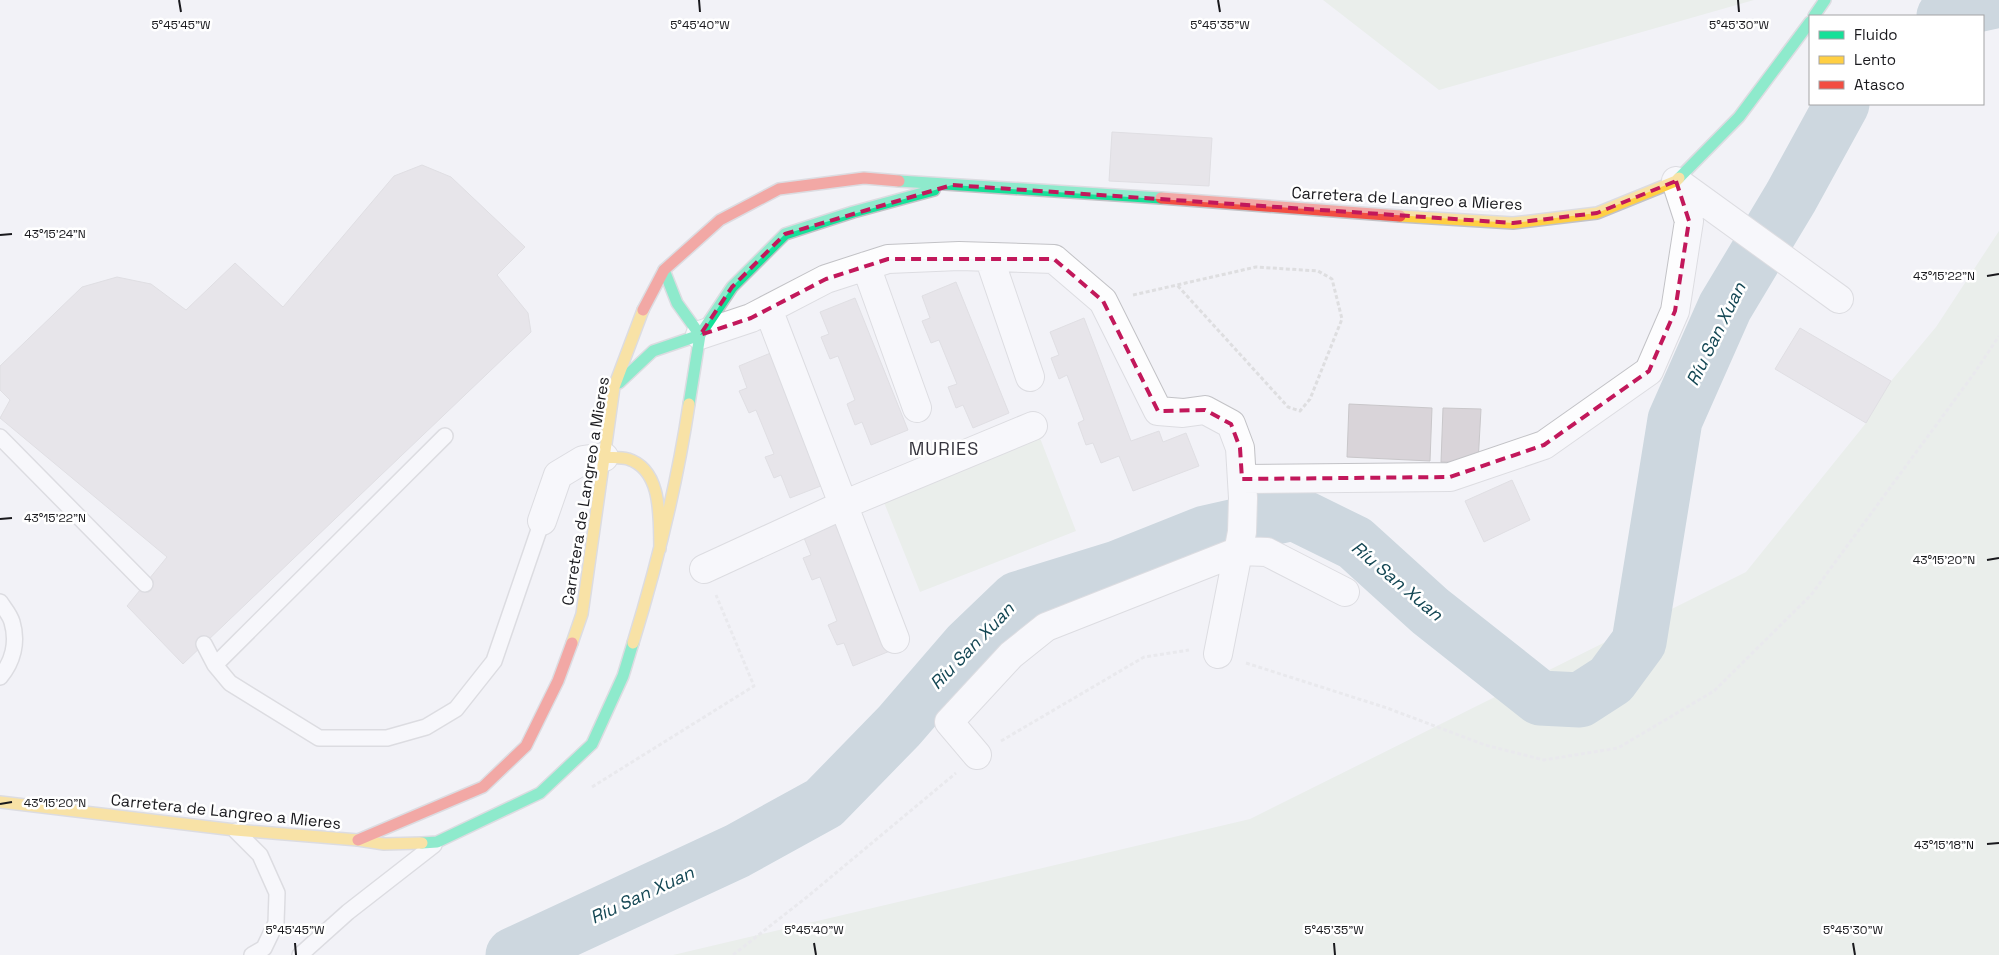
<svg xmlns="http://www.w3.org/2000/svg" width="1999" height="955" font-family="'Space Grotesk',sans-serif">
  <rect width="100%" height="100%" fill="#f2f2f7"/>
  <path fill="#e0e8dc" d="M1323,0H1754L1439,90Z
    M1999,231V955H673L1250,819L1746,572L1866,423L1891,381L1936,327Z
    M1040,438L1076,531L920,592L883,500Z"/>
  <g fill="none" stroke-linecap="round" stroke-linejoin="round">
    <path stroke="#9fb6c0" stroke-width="55" d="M1944,16L1954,10L1999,0
      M513,955L737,851L824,803L899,726L969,645L1017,599L1117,568L1205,533L1294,513L1355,543L1430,611L1540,698L1580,700L1611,680L1639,642L1675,420L1725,307L1791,197L1842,104"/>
  </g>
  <path fill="#d9d4d9" stroke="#c9c7ca" d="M1112,132L1212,138L1209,186L1109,181Z
    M422,165L451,177L525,247L497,275L528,313L531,332L183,664L127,606L167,557L0,418L10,400L0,390V366L82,287L117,277L151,284L186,310L235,263L283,307L394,176Z
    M956,282L1009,413L973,428L963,405L956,408L948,387L957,384L939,340L931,343L922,321L930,318L922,296Z
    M855,298L908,430L871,445L862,422L855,425L847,404L855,400L838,356L830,359L821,337L829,334L820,312Z
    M1084,318L1131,441L1159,431L1163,442L1186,433L1199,466L1133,491L1119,456L1101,463L1093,443L1086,445L1078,423L1084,420L1067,375L1059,379L1051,358L1059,355L1050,332Z
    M1800,328L1891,381L1866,423L1775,369Z
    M773,352L826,484L790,498L781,475L774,478L765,457L774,454L756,410L749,413L739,391L747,388L739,366Z
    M1349,404L1432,408L1430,461L1347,457Z
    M1443,408L1481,409L1478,463L1441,462Z
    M1512,480L1530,520L1484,542L1465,501Z
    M836,519L890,651L853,666L844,643L837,645L828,625L837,621L820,577L812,580L803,558L811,555L802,533Z"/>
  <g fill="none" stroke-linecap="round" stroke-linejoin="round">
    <g stroke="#c2c2c6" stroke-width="18">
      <path id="lane" d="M0,437L145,584
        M0,602C4,608 10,615 12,622C18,642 13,662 0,677
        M204,644L215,665L230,683L319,738H387L426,727L456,709L494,661L542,521
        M215,665L445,436
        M236,831L260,855L277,893L276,923L264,948L252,955
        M300,955L348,912L434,845"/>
    </g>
    <g stroke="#c2c2c6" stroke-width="30">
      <path id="street" d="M1676,181L1839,299
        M989,257L1030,377
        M866,266L917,408
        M768,309L895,639
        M700,335L751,318L826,279L888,259L959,256L1054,259L1103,301L1158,411L1183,413L1205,410L1231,424L1240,448L1243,498L1242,532L1218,654
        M1242,479L1450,477L1544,445L1649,371L1675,311L1689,221L1676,181
        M542,521L558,475L583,460L604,457
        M704,569L843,505L1033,426
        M977,755L949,722L1011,655L1046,627L1239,551L1267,552L1345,592"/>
    </g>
    <g stroke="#c2c2c6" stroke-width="14">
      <path id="fast" d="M1814,16L1825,0
        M1679,178L1739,117L1810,22
        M899,181L1161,198
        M619,383L653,351L700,335L677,303L664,270
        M689,404L700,335L732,287L785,234L853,212L934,190
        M422,843L437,842L540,793L592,744L623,676L633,643"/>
    </g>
    <g stroke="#c2c2c6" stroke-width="14">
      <path id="slow" d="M1400,216L1513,223L1597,213L1676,181L1679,178
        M604,457C612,458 620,457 628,459C663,470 659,519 660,549
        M572,643L582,614L614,387L643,310
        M633,643C657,565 677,485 689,404
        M0,802L235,830L358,840L384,844L422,843"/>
    </g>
    <g stroke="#c2c2c6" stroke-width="14">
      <path id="jam" d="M1161,198L1400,216
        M643,310L664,270L720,220L779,189L864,178L899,181
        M358,840L483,787L526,746L558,681L572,643"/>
    </g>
    <path stroke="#dedee0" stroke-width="3" stroke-dasharray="4 2.5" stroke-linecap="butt" d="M1133,295L1256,267L1318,271L1332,279L1342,319L1310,399L1300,411L1288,407L1177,285
      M1246,663L1387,708L1485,745L1544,760L1618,748L1714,691L1811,595L1973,375L1999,336
      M1001,741L1144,657L1189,650
      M592,787L754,686L716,595
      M733,955L807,897L956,773"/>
    <use href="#lane" stroke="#fdfdfe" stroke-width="15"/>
    <use href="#street" stroke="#fdfdfe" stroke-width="28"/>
    <use href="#fast" stroke="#16e098" stroke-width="11"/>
    <use href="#slow" stroke="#ffcf43" stroke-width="11"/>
    <use href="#jam" stroke="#f24e42" stroke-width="11"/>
  </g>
  <path d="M0 0H1999V955H0ZM1676,181L1689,221L1675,311L1649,371L1544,445L1450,477L1242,479L1240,448L1231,424L1205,410L1158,411L1103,301L1054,259H888L826,279L751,318L700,335L732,287L785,234L952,185L1513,223L1597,213Z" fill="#f2f2f7" fill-opacity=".55" fill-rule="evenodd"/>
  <path fill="none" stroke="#c2185b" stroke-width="4" stroke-dasharray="10 6" stroke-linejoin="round" d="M1676,181L1689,221L1675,311L1649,371L1544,445L1450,477L1242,479L1240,448L1231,424L1205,410L1158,411L1103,301L1054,259H888L826,279L751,318L700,335L732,287L785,234L952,185L1513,223L1597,213Z"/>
  <path fill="none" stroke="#19191d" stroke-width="2" d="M179,0L181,12M699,0L700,12M1218,0L1220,12M1738,0L1739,12M0,235L12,234M1987,276L1999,274M0,519L12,518M1987,560L1999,558M0,804L12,802M1987,844L1999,843M295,943L296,955M814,943L816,955M1334,943L1335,955M1853,943L1855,955"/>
  <g text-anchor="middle" stroke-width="5" stroke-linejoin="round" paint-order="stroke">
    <g font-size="16" fill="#19191d" stroke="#fff">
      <text transform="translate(1407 198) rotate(3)" y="6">Carretera de Langreo a Mieres</text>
      <text transform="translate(585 491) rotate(-81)" y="6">Carretera de Langreo a Mieres</text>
      <text transform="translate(226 811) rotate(6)" y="6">Carretera de Langreo a Mieres</text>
    </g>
    <g font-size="18" font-style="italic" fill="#144754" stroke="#fff">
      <text transform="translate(1716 334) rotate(-64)" y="6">Ríu San Xuan</text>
      <text transform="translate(1397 581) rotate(40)" y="6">Ríu San Xuan</text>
      <text transform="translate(972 646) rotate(-46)" y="6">Ríu San Xuan</text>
      <text transform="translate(642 895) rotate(-25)" y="6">Ríu San Xuan</text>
    </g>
    <g font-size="18" letter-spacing="1" fill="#36353e" stroke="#fff">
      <text x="944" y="455">MURIES</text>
    </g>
  </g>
  <g font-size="12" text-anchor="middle" fill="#19191d" stroke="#fff" stroke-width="5" stroke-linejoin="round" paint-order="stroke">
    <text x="181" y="29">5°45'45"W</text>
    <text x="700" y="29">5°45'40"W</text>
    <text x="1220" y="29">5°45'35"W</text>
    <text x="1739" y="29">5°45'30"W</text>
    <text x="55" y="238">43°15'24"N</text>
    <text x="1944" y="280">43°15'22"N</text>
    <text x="55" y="522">43°15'22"N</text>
    <text x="1944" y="564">43°15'20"N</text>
    <text x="55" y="807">43°15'20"N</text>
    <text x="1944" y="849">43°15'18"N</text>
    <text x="295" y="934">5°45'45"W</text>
    <text x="814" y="934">5°45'40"W</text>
    <text x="1334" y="934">5°45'35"W</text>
    <text x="1853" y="934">5°45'30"W</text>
  </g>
  <rect x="1809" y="15" width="175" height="90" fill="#ffffff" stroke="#a3a3a5"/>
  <rect x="1819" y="31" width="25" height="8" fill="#16e098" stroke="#a3a3a5"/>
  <text x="1854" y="40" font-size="15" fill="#19191d">Fluido</text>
  <rect x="1819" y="56" width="25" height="8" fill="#ffcf43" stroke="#a3a3a5"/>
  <text x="1854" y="65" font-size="15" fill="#19191d">Lento</text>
  <rect x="1819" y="81" width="25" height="8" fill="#f24e42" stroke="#a3a3a5"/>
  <text x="1854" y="90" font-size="15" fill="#19191d">Atasco</text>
</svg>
